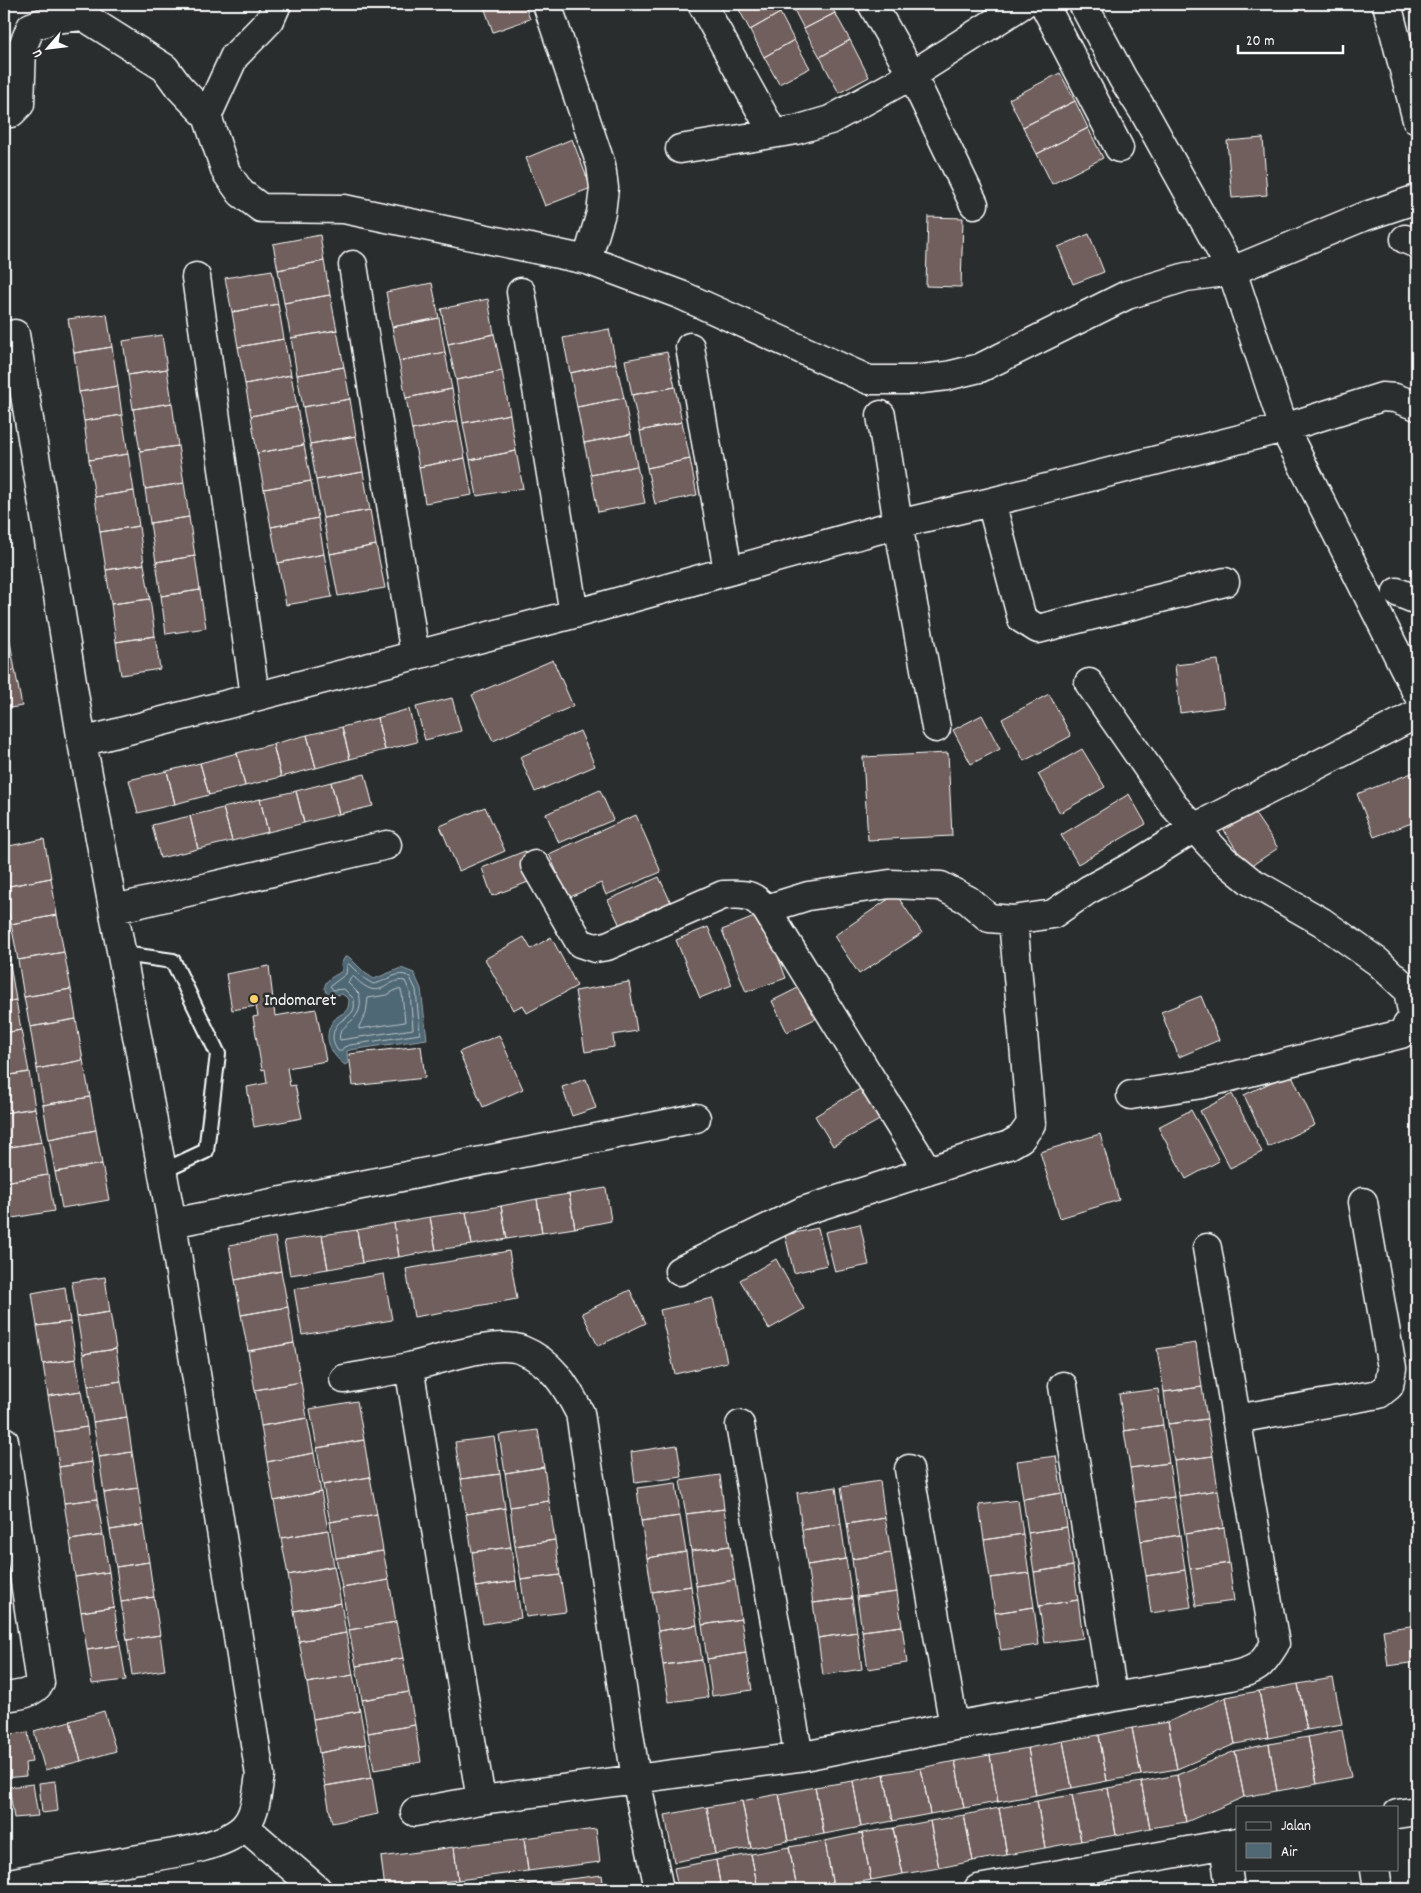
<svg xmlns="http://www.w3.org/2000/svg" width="1421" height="1893" font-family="Dekko,sans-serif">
  <rect width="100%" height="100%" fill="#2a2d2e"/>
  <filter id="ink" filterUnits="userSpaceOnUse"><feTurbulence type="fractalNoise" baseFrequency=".02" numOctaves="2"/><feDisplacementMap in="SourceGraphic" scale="10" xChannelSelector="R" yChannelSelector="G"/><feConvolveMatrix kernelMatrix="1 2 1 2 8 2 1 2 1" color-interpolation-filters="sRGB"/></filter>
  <g filter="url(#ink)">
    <path fill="#506874" stroke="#96a4ac" d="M345,957H349L365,973L374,979L401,968L414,973L421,989L427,1039L350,1050L347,1051L348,1063L345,1065C331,1055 321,1036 334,1020C342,1011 349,1015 349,999L342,994L332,996L326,992C321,980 334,977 342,971L341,964Z"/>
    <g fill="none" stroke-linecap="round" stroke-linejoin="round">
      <path stroke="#b9c3c7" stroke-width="1" d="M349,964L362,977L373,984C387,982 397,969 410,977L416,990L420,1034L350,1045L344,1047L341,1051H338C331,1042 331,1029 341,1021C345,1018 350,1016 353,1011C355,1007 354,1003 354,999L344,989L333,990L330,986L346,974L347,966Z
        M354,977C382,1006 386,976 405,981L410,992L413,1029L340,1040C335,1023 367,1023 359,994L348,983L351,978Z
        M398,989L401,990L402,994L405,1022L359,1029V1026L366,1014L368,998L387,995Z"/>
    </g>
    <path fill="#705e5b" stroke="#fff" d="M483,4H524L530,19L493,32Z
      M736,4H775L780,13L750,30Z
      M791,4H830L835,13L804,29Z
      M780,13L794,40L764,57L750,30Z
      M835,13L850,40L820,57L804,29Z
      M794,40L810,68L779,84L764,57Z
      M850,40L869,77L839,93L820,57Z
      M4,44L13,45L12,86H4Z
      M1060,73L1075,101L1023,127L1009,99Z
      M1075,101L1088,128L1037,154L1023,127Z
      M1088,128L1103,158L1052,184L1037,154Z
      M1263,138L1267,195L1232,198L1227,141Z
      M572,139L591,188L545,206L526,158Z
      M928,217L963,218L961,287L926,286Z
      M1089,234L1104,272L1073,284L1058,247Z
      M320,235L324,261L278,270L273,244Z
      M324,261L330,295L284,303L278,270Z
      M272,270L278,304L232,312L225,278Z
      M432,283L439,318L392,327L386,292Z
      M330,295L337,330L291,338L284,303Z
      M488,299L494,334L448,344L441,309Z
      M278,304L284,339L238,347L232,312Z
      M107,314L112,347L74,353L68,319Z
      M439,318L445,352L399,361L392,327Z
      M609,329L616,363L570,373L563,338Z
      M337,330L344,367L297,375L291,338Z
      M494,334L502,371L456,380L448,344Z
      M162,335L167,369L128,375L123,341Z
      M284,339L291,375L245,384L238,347Z
      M112,347L118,386L79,392L74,353Z
      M445,352L452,389L406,398L399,361Z
      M667,352L675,387L632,395L625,360Z
      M616,363L624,398L577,407L570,373Z
      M344,367L350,399L303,407L297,375Z
      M167,369L172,403L133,409L128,375Z
      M502,371L510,414L463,423L456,380Z
      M291,375L297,407L251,416L245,384Z
      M118,386L122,415L84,421L79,392Z
      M675,387L682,422L640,431L632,395Z
      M452,389L458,421L412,430L406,398Z
      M624,398L631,434L584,443L577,407Z
      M350,399L356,436L310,444L303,407Z
      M172,403L178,446L140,451L133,409Z
      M297,407L304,445L257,453L251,416Z
      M510,414L516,451L470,460L463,423Z
      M122,415L128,454L89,460L84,421Z
      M458,421L465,458L419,467L412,430Z
      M682,422L690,459L647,468L640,431Z
      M631,434L637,466L591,475L584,443Z
      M356,436L363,472L316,480L310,444Z
      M304,445L311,481L264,489L257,453Z
      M178,446L184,483L145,489L140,451Z
      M516,451L523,488L477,496L470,460Z
      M128,454L134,491L95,497L89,460Z
      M465,458L472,495L425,503L419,467Z
      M690,459L697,495L655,504L647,468Z
      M637,466L645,503L598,512L591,475Z
      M363,472L370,510L323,518L316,480Z
      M311,481L318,518L271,527L264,489Z
      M184,483L189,517L150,523L145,489Z
      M134,491L139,526L100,532L95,497Z
      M370,510L376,545L330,554L323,518Z
      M189,517L195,556L156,562L150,523Z
      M318,518L324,554L278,563L271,527Z
      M139,526L144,564L106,570L100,532Z
      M376,545L385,588L338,596L330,554Z
      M324,554L332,597L286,605L278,563Z
      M195,556L200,590L161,596L156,562Z
      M144,564L150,599L111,604L106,570Z
      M200,590L206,628L166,634L161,596Z
      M150,599L155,636L116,642L111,604Z
      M4,605L9,636L4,637Z
      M9,636L15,670L4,672V637Z
      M155,636L160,669L121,675L116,642Z
      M553,660L573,706L493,741L472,695Z
      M1218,660L1224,707L1180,713L1175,665Z
      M15,670L22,706L4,709V672Z
      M1049,694L1071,736L1024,761L1002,719Z
      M452,698L461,731L425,740L416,707Z
      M409,709L417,742L385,750L377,718Z
      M982,715L1000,749L971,764L953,730Z
      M377,718L385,750L350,759L342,727Z
      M342,727L350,759L316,768L307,735Z
      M580,731L595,766L535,792L520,757Z
      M307,735L316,768L281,777L273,744Z
      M273,744L281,777L245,786L237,753Z
      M1082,749L1105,787L1060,813L1038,774Z
      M237,753L245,786L209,795L200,763Z
      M948,753L952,836L868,840L863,757Z
      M200,763L209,795L175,804L167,771Z
      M167,771L175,804L138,813L129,780Z
      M1417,771V821L1374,837L1357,794Z
      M365,774L373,806L339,814L331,782Z
      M331,782L339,814L304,823L296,791Z
      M600,790L613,820L559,843L546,814Z
      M296,791L304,823L268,832L260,799Z
      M1129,794L1146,824L1078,864L1061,835Z
      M260,799L268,832L232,841L223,808Z
      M485,807L505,851L459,871L440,826Z
      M223,808L232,841L198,849L190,816Z
      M1251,808L1278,848L1248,868L1222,827Z
      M636,815L661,872L606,895L601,883L568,898L549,854Z
      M190,816L198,849L160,858L152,825Z
      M44,839L51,878L4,887V847Z
      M525,851L536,879L492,896L482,868Z
      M659,877L673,907L622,930L608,900Z
      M51,878L57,915L11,924L4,887Z
      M896,894L922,933L859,974L834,936Z
      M762,914L786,978L746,992L722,930Z
      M57,915L64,952L18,960L11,924Z
      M708,927L732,985L700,998L676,940Z
      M4,931L10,964L4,965Z
      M524,937L531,949L551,937L577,986L527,1013L523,1005L513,1010L485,959Z
      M64,952L71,989L24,997L18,960Z
      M10,964L16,1000L4,1002V965Z
      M269,966L275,1016L316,1009L326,1061L287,1068L290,1086L295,1085L302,1118L254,1127L247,1087L267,1083L265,1069L262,1070L253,1017L258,1016L256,1006L232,1010L226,974Z
      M629,982L637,1031L613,1035L614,1047L585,1052L575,991Z
      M802,986L817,1018L787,1032L772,1001Z
      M71,989L76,1019L30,1027L24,997Z
      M1201,996L1219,1040L1179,1057L1161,1012Z
      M16,1000L21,1030L4,1033V1002Z
      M76,1019L83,1060L37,1069L30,1027Z
      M21,1030L29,1072L4,1076V1033Z
      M499,1035L523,1089L483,1107L459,1052Z
      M421,1046L425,1078L353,1086L349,1054Z
      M83,1060L90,1097L43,1105L37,1069Z
      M29,1072L35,1108L4,1113V1076Z
      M1291,1073L1315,1125L1268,1147L1244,1095Z
      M586,1079L596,1108L572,1116L562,1087Z
      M865,1086L883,1118L833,1146L815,1116Z
      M1232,1094L1262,1152L1230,1168L1200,1111Z
      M90,1097L96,1130L49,1139L43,1105Z
      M35,1108L42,1142L4,1148V1113Z
      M1191,1110L1219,1161L1186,1179L1158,1127Z
      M96,1130L102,1164L55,1172L49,1139Z
      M1100,1134L1119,1200L1060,1218L1040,1152Z
      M42,1142L48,1175L4,1182V1148Z
      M102,1164L109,1200L62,1208L55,1172Z
      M48,1175L54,1211L7,1219L4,1200V1182Z
      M606,1188L611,1221L575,1228L569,1194Z
      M569,1194L575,1228L542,1233L537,1199Z
      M537,1199L542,1233L507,1239L501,1206Z
      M501,1206L507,1239L472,1245L466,1212Z
      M466,1212L472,1245L436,1250L430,1217Z
      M430,1217L436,1250L399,1257L394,1223Z
      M394,1223L399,1257L362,1263L357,1230Z
      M860,1224L869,1265L835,1272L825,1232Z
      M818,1228L827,1265L794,1273L785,1235Z
      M357,1230L362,1263L328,1269L322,1235Z
      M322,1235L328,1269L290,1275L284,1241Z
      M275,1237L281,1271L235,1280L229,1245Z
      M509,1251L517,1299L414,1317L406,1269Z
      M776,1259L804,1309L769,1329L740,1280Z
      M281,1271L288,1307L241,1315L235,1280Z
      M384,1274L392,1320L302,1335L294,1289Z
      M105,1277L110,1312L77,1317L72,1282Z
      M65,1287L70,1322L37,1326L32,1293Z
      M630,1290L646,1323L598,1346L582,1313Z
      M713,1298L727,1362L675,1374L660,1310Z
      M288,1307L294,1343L248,1351L241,1315Z
      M110,1312L116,1349L83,1354L77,1317Z
      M70,1322L76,1359L43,1364L37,1326Z
      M294,1343L301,1382L255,1390L248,1351Z
      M1196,1343L1202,1387L1164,1392L1157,1349Z
      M116,1349L121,1381L88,1386L83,1354Z
      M76,1359L81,1391L48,1396L43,1364Z
      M121,1381L127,1417L93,1422L88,1386Z
      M301,1382L307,1418L261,1426L255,1390Z
      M1202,1387L1207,1419L1168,1424L1164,1392Z
      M1158,1389L1163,1425L1124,1431L1119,1394Z
      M81,1391L87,1427L54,1432L48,1396Z
      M357,1401L364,1440L317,1448L310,1409Z
      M127,1417L132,1452L99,1457L93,1422Z
      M307,1418L314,1453L267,1462L261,1426Z
      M1207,1419L1213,1456L1174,1461L1168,1424Z
      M1163,1425L1169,1463L1130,1468L1124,1431Z
      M87,1427L92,1462L59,1467L54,1432Z
      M538,1430L544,1467L505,1473L499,1435Z
      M494,1437L500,1474L461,1479L455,1442Z
      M364,1440L370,1477L323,1485L317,1448Z
      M677,1445L682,1477L635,1483L631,1452Z
      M132,1452L138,1488L104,1493L99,1457Z
      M314,1453L321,1492L274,1501L267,1462Z
      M1056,1456L1062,1493L1023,1499L1017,1461Z
      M1213,1456L1218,1490L1179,1496L1174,1461Z
      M92,1462L97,1499L64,1503L59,1467Z
      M1169,1463L1174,1497L1135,1502L1130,1468Z
      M544,1467L549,1501L510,1507L505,1473Z
      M500,1474L505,1508L466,1514L461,1479Z
      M720,1475L724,1509L686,1514L680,1481Z
      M370,1477L377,1514L330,1522L323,1485Z
      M880,1481L885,1518L847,1524L841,1487Z
      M676,1483L680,1516L641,1521L637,1488Z
      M836,1487L841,1524L802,1530L797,1493Z
      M138,1488L143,1525L110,1530L104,1493Z
      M1218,1490L1224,1528L1185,1534L1179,1496Z
      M321,1492L328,1530L281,1538L274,1501Z
      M1062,1493L1067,1527L1028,1533L1023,1499Z
      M1174,1497L1180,1535L1141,1541L1135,1502Z
      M97,1499L103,1535L70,1540L64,1503Z
      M1018,1500L1023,1534L984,1540L979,1505Z
      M549,1501L555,1540L515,1546L510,1507Z
      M505,1508L511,1547L472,1552L466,1514Z
      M724,1509L730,1546L691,1551L686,1514Z
      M377,1514L383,1551L336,1558L330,1522Z
      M680,1516L686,1552L647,1558L641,1521Z
      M885,1518L891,1553L852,1559L847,1524Z
      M841,1524L846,1559L807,1565L802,1530Z
      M143,1525L149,1562L116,1567L110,1530Z
      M1067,1527L1073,1566L1034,1572L1028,1533Z
      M1224,1528L1229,1563L1190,1569L1185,1534Z
      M328,1530L334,1566L288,1575L281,1538Z
      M1023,1534L1029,1573L990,1578L984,1540Z
      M103,1535L109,1572L75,1577L70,1540Z
      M1180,1535L1185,1570L1146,1576L1141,1541Z
      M555,1540L560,1575L521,1580L515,1546Z
      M730,1546L735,1580L696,1586L691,1551Z
      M511,1547L516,1581L476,1587L472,1552Z
      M383,1551L389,1580L342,1588L336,1558Z
      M686,1552L691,1586L652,1592L647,1558Z
      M891,1553L897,1592L857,1597L852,1559Z
      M846,1559L852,1598L813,1603L807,1565Z
      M149,1562L154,1597L121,1602L116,1567Z
      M1229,1563L1234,1601L1196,1606L1190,1569Z
      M334,1566L341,1603L294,1611L288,1575Z
      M1073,1566L1078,1600L1039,1606L1034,1572Z
      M1185,1570L1191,1607L1151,1613L1146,1576Z
      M109,1572L114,1607L81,1612L75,1577Z
      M1029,1573L1034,1607L995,1613L990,1578Z
      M560,1575L566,1612L526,1617L521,1580Z
      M389,1580L396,1622L349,1630L342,1588Z
      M735,1580L741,1619L702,1625L696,1586Z
      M516,1581L521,1618L483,1624L476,1587Z
      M691,1586L697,1625L658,1631L652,1592Z
      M897,1592L902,1626L862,1631L857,1597Z
      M154,1597L160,1635L127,1640L121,1602Z
      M852,1598L857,1632L818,1638L813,1603Z
      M1078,1600L1083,1638L1045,1643L1039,1606Z
      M341,1603L346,1633L299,1641L294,1611Z
      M114,1607L120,1645L87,1650L81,1612Z
      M1034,1607L1039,1645L1001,1650L995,1613Z
      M741,1619L746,1653L707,1659L702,1625Z
      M396,1622L403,1658L356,1666L349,1630Z
      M697,1625L702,1660L663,1665L658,1631Z
      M1417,1625V1662L1388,1666L1383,1630Z
      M902,1626L907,1663L868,1669L862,1631Z
      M857,1632L862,1669L823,1675L818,1638Z
      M346,1633L353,1675L307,1683L299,1641Z
      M160,1635L165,1670L132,1675L127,1640Z
      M120,1645L126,1680L92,1684L87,1650Z
      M746,1653L752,1690L712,1696L707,1659Z
      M403,1658L409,1692L362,1700L356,1666Z
      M702,1660L708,1697L669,1702L663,1665Z
      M353,1675L360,1711L313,1719L307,1683Z
      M1333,1678L1342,1724L1307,1730L1298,1684Z
      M1298,1684L1307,1730L1268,1738L1259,1691Z
      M1259,1691L1268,1738L1235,1744L1226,1697Z
      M409,1692L415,1725L368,1733L362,1700Z
      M1226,1697L1235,1744L1177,1769L1168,1722Z
      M104,1711L116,1751L81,1761L70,1721Z
      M360,1711L366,1744L319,1753L313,1719Z
      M70,1721L81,1761L45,1770L34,1731Z
      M1168,1722L1177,1769L1141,1775L1132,1728Z
      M415,1725L421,1762L374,1770L368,1733Z
      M1132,1728L1141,1775L1107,1781L1099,1735Z
      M1342,1730L1351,1777L1317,1784L1308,1737Z
      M28,1732L32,1762L25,1763L26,1776L4,1778V1735Z
      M1099,1735L1107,1781L1072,1788L1063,1741Z
      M1308,1737L1317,1784L1277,1791L1269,1744Z
      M1063,1741L1072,1788L1036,1795L1028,1748Z
      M366,1744L372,1778L325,1786L319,1753Z
      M1269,1744L1277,1791L1244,1797L1235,1751Z
      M1028,1748L1036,1795L998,1802L990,1755Z
      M1235,1751L1244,1797L1186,1822L1177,1775Z
      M990,1755L998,1802L964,1808L955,1761Z
      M955,1761L964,1808L930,1814L921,1768Z
      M921,1768L930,1814L893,1821L884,1774Z
      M884,1774L893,1821L861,1827L853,1781Z
      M1177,1775L1186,1822L1150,1828L1141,1782Z
      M372,1778L378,1814L332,1823L325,1786Z
      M55,1781L58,1811L42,1813L39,1783Z
      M853,1781L861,1827L824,1834L815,1787Z
      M1141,1782L1150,1828L1116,1835L1108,1788Z
      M33,1784L38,1816L14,1818L9,1787Z
      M815,1787L824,1834L788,1841L779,1794Z
      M1108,1788L1116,1835L1081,1841L1072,1795Z
      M779,1794L788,1841L751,1848L742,1801Z
      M1072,1795L1081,1841L1045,1848L1037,1801Z
      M4,1796L7,1823L4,1824Z
      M742,1801L751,1848L715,1854L707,1807Z
      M1037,1801L1045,1848L1007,1855L999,1808Z
      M707,1807L715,1854L674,1862L665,1815Z
      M999,1808L1007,1855L973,1861L964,1815Z
      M964,1815L973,1861L939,1868L930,1821Z
      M930,1821L939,1868L903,1874L893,1828Z
      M893,1828L903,1874L871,1880L862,1833Z
      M596,1829L600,1862L528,1871L524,1838Z
      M862,1833L871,1880L833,1887L825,1841Z
      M524,1838L528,1871L458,1880L454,1847Z
      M825,1841L833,1887L821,1889H797L789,1847Z
      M454,1847L458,1880L385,1889L381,1857Z
      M789,1847L797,1889H758L751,1854Z
      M751,1854L758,1889H721L716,1860Z
      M716,1860L721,1889H678L674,1868Z
      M602,1875L604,1889H530L529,1884Z
      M529,1884L530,1889H491Z"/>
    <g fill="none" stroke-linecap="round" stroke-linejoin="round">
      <g stroke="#fff" stroke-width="18">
        <path id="service" d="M123,954L173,961L218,1054L206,1151L163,1171"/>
      </g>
      <g stroke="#fff" stroke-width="31">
        <path id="minor" d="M80,4L83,16L165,68L179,87L207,116L226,172L241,193L261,208L344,209L587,260L681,295L869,380H913L947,376L980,368L1127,295L1186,277L1232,271L1360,218L1417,199
          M547,4L601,165L604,188L601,213L587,260
          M702,4L773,133
          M872,4L912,75L974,204
          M1044,4L1119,148
          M1083,4L1123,79L1144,112L1232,271L1284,428L1417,693
          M1387,4L1417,120
          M4,114L11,113L20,104L22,48L31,27L53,19L83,16
          M207,116L234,57L270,20L277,4
          M680,149L796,130L830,120L912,75L1023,4
          M1405,239L1417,244
          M353,265L415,655
          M196,277L255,696
          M521,292L574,614
          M690,347L728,571
          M881,415L898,524L936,728
          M991,502L1022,619L1038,629L1225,582
          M1397,592L1417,600
          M1089,683L1174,806L1223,859L1250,881L1322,922L1378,962L1408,990L1413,1017L1401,1034L1202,1084L1131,1095
          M82,742L574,614L898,524L991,502L1284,428L1382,397L1395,398L1417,406
          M535,865L580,943L595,948L607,946L723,895C744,894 752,893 766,909L928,1171
          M115,909L387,845
          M766,909L808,896L890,884L941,886L968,900L989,918L1013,920L1053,914L1088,890L1138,863L1194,828L1417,714
          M172,1223L696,1118
          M679,1271L803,1211L1009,1145L1021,1138L1031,1124L1013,920
          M409,1367L481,1800
          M344,1379C366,1375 387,1372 409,1367C438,1361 495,1339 522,1350C552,1362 566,1386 580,1413L636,1779L659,1889
          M1063,1386L1113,1696
          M1236,1419L1379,1394L1389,1386L1392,1368L1363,1202
          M740,1425L799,1757
          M4,1441L40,1683C31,1695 18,1695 4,1697
          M909,1469L954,1726
          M415,1812L481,1800L799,1757L954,1726L1231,1676C1257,1670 1261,1667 1275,1644L1207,1248
          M1397,1814L1417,1811
          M245,1827L317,1889
          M1224,1844L1230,1889
          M1375,1869L1378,1889
          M4,1884C45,1876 86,1868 127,1861C158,1855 220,1850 243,1828C256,1816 257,1792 260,1775L172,1223L82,742L15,334
          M978,1889L1237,1842"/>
      </g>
      <use href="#service" stroke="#2a2d2e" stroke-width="14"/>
      <use href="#minor" stroke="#2a2d2e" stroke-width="28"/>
    </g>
  </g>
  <circle fill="#ffd166" stroke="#2a2d2e" stroke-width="2" cx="254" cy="999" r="5"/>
  <g text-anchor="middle" stroke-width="5" stroke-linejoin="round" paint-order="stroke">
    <g font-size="18" fill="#fff" stroke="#2a2d2e" text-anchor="start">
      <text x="264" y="1005">Indomaret</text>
    </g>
  </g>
  <rect width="1421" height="1893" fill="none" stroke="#2a2d2e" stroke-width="20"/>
  <rect x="10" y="10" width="1401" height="1873" fill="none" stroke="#fff" stroke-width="2" filter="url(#ink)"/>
  <rect x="1236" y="1806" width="162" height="65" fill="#2a2d2e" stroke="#7f8182"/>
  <rect x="1246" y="1822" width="25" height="8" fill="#2a2d2e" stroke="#7f8182"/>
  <text x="1281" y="1830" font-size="15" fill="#ffffff">Jalan</text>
  <rect x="1246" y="1843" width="25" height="15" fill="#506874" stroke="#7f8182"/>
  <text x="1281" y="1856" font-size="15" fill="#ffffff">Air</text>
  <g transform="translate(48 48) rotate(242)" stroke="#2a2d2e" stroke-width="4" paint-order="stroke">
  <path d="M0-4L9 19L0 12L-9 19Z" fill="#ffffff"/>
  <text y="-8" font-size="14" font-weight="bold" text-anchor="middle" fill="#ffffff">U</text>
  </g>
  <path d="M1238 45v8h105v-8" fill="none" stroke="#ffffff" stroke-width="2.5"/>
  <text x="1246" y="45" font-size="15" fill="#ffffff" stroke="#2a2d2e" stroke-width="4" paint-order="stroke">20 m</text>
</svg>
